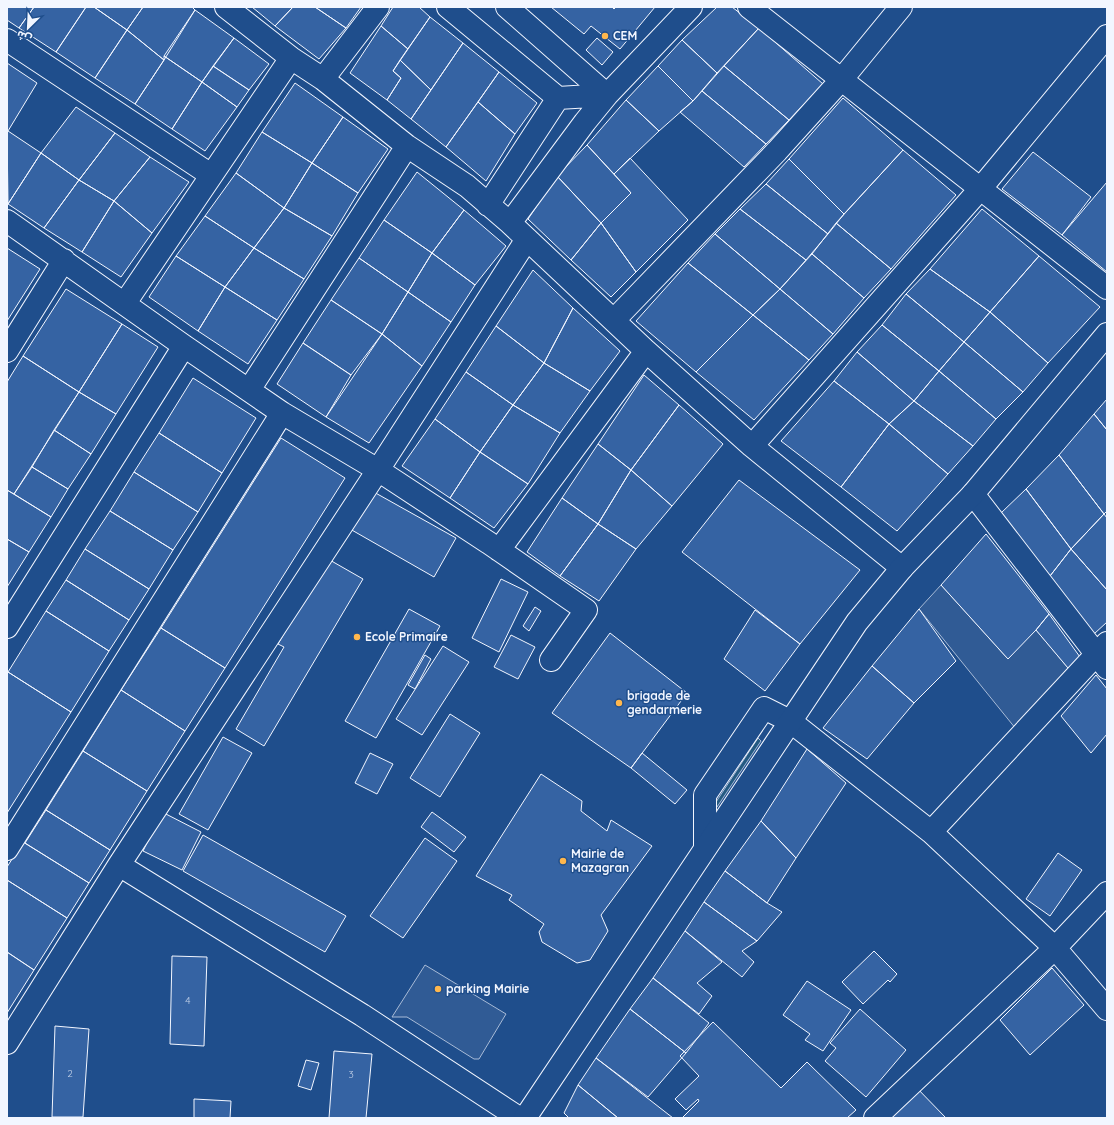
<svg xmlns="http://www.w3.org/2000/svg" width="1114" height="1125" font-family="Quicksand,'Noto Sans Arabic',sans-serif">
  <rect width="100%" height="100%" fill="#1f4e8c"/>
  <path fill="#245a82" stroke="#a8bbd7" d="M758,738L761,741L717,807L716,802Z"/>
  <path fill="#305b95" stroke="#a8bbd7" d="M941,585L1007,658L1036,630L1068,668L1016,729L919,609Z
    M425,965L506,1014L479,1059H474L407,1017H392Z"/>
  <path fill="#3563a3" stroke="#f2f6ff" d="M7,7H34L19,28L7,20Z
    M34,7H86L56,52L19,28Z
    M86,7H94L127,30L95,78L56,52Z
    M94,7H143L127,30Z
    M143,7H192L195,10L164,60L127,30Z
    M252,7H293L275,26Z
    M293,7H315L346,28L319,59L275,26Z
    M315,7H361L346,28Z
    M393,7H419L430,17L408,49L381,26Z
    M551,7H612L614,9L616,7H655L620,49L591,26L584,34Z
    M717,7H732L759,28L717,73L682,40Z
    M195,10L234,38L202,82L164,56Z
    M430,17L463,43L431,90L400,60Z
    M381,26L408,49L393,71L401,78L387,100L350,73Z
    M759,28L823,84L789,120L724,66Z
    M127,30L164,60L135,104L95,78Z
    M234,38L269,64L249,90L213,66Z
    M597,38L613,52L602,65L586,50Z
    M682,40L717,73L693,101L658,66Z
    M463,43L499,72L446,147L411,119Z
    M164,56L202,82L172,129L135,104L164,60Z
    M400,60L431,90L411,119L387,100L401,78L393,71Z
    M7,63L37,83L8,131H7Z
    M213,66L249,90L237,107L202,82Z
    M658,66L693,101L659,131L626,100Z
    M724,66L789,120L766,144L702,91Z
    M499,72L537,103L515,134L478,102Z
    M202,82L237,107L205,151L172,129Z
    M295,83L343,117L312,163L262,132Z
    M702,91L766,144L744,167L680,112L693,101Z
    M843,98L903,150L844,214L789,159Z
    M626,100L659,131L614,174L587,145Z
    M478,102L515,134L486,181L446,147Z
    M76,107L115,133L79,180L41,153Z
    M343,117L388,149L358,193L312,163Z
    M8,131L41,153L8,204L7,132Z
    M262,132L312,163L284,208L236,173Z
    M115,133L150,157L114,201L79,180Z
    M587,145L631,193L601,223L557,176Z
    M903,150L956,195L891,269L836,223Z
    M1033,152L1091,197L1062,235L1002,189Z
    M41,153L79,180L44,228L8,204Z
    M150,157L189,182L152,233L114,201Z
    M630,158L688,220L636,272L601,223L631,193L614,174Z
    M789,159L844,214L828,234L766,184Z
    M312,163L358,193L332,236L284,208Z
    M417,172L464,210L432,253L384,220Z
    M236,173L284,208L254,248L205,216Z
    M557,176L601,223L571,260L528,219Z
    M79,180L114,201L82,252L44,228Z
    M1107,182V272L1062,235Z
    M766,184L828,234L806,260L740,209Z
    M114,201L152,233L121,277L82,252Z
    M284,208L332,236L304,279L254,248Z
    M740,209L806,260L780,289L715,234Z
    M982,209L1039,256L990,312L930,269Z
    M464,210L506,246L475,285L432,253Z
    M205,216L254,248L225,287L176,256Z
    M384,220L432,253L408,292L359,258Z
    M601,223L636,272L611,297L571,260Z
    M836,223L891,269L864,298L812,254Z
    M715,234L780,289L753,315L688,263Z
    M7,248L40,269L7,321Z
    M254,248L304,279L277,320L225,287Z
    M432,253L475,285L451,322L408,292Z
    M812,254L864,298L833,334L780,289Z
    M176,256L225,287L198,331L149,297Z
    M1039,256L1100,307L1048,363L990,312Z
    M359,258L408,292L382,334L331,300Z
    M688,263L753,315L696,372L636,321Z
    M930,269L990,312L964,342L906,294Z
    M533,270L573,308L544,363L496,326Z
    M225,287L277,320L248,364L198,331Z
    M66,289L122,324L79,392L23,356Z
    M780,289L833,334L809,360L753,315Z
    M408,292L451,322L422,366L382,334Z
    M906,294L964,342L939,371L882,325Z
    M331,300L382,334L351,375L303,343Z
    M573,308L620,351L590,391L544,363Z
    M990,312L1048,363L1023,392L964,342Z
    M753,315L809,360L754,420L696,372Z
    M122,324L158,347L116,414L79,392Z
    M882,325L939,371L914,401L857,352Z
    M496,326L544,363L513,405L466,372Z
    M382,334L422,366L369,443L326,417Z
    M964,342L1023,392L996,419L939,371Z
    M303,343L351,375L326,417L277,384Z
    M857,352L914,401L889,424L834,381Z
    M23,356L79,392L14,494L7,490V382Z
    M544,363L590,391L560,433L513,405Z
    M939,371L996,419L973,446L914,401Z
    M466,372L513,405L480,452L435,419Z
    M644,375L679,405L631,470L598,444Z
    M193,378L256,418L222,473L159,433Z
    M834,381L889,424L841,487L781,441Z
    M79,392L116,414L91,454L54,430Z
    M1107,399V430L1094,414Z
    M914,401L973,446L948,474L889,424Z
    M513,405L560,433L528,484L480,452Z
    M679,405L723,444L672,506L631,470Z
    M1094,414L1107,430V511L1104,514L1059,455Z
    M435,419L480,452L450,498L402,466Z
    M889,424L948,474L897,531L841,487Z
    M54,430L91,454L68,489L32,467Z
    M159,433L222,473L198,512L134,472Z
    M281,438L345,478L225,668L161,628Z
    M598,444L631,470L598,524L562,498Z
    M480,452L528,484L494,528L450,498Z
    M1059,455L1104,514L1071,549L1026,489Z
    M32,467L68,489L51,517L14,494Z
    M631,470L672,506L636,549L598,524Z
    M134,472L198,512L173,550L110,511Z
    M739,480L860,570L800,644L682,552Z
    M1026,489L1071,549L1050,576L1001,513Z
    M7,490L51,517L29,552L7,539Z
    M372,491L456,538L434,577L350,529Z
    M562,498L598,524L560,576L527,552Z
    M110,511L173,550L149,589L85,549Z
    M1104,514L1107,518V590L1071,549Z
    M598,524L636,549L599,601L560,576Z
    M986,534L1049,614L1036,630L1008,659L941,585Z
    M7,539L29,552L7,587Z
    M85,549L149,589L129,620L66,580Z
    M1071,549L1107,590V622L1094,634L1050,576Z
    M328,559L363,579L264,746L236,729L284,647L278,644Z
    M501,579L528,592L499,652L472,638Z
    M66,580L129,620L109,651L46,611Z
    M535,607L541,611L529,631L523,626Z
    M409,609L440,626L376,738L345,721Z
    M919,609L956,661L914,703L872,666Z
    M755,610L800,644L765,691L724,659Z
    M46,611L109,651L71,712L8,672Z
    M1049,614L1080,657L1068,668L1036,630Z
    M161,628L225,668L185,731L121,690Z
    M610,633L687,693L631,768L552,713Z
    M511,635L535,647L518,679L494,667Z
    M443,646L469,662L422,735L396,719Z
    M425,655L431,659L415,689L408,685Z
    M872,666L914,703L867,759L823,728Z
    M8,672L71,712L7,813V673Z
    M1096,675L1107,689V734L1091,753L1061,716Z
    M121,690L185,731L147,791L83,751Z
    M450,714L480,733L440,797L410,778Z
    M223,737L252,753L208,830L179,814Z
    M807,749L846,783L796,858L761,821Z
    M83,751L147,791L110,850L46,810Z
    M370,753L393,764L377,794L355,783Z
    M642,753L687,790L675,804L631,768Z
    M541,774L582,801L581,811L607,831L611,820L652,846L601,915L608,931L590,960L577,963L542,942L539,932L544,924L509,900L512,895L476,876Z
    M46,810L110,850L89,883L25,843Z
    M162,812L201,832L182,870L143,851Z
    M432,812L466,837L454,852L421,827Z
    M761,821L796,858L767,903L725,871Z
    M203,835L346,916L325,952L183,871Z
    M425,838L457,861L403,938L370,916Z
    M23,842L89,883L67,918L7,880V867Z
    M1058,853L1082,870L1050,916L1026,899Z
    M725,871L767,903L782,912L757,941L704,902Z
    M7,880L67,918L34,970L7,952Z
    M704,902L757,941L742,951L754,962L742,977L685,931Z
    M685,931L722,962L697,983L712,996L699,1014L653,978Z
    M874,951L897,974L890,982L888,980L863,1004L842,982Z
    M7,952L34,970L7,1013Z
    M172,956L207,957L204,1046L170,1044Z
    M1052,968L1084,1005L1030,1055L1000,1020Z
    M653,978L709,1023L686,1053L630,1009Z
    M807,981L851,1010L823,1051L805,1040L810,1034L783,1015Z
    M630,1009L686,1053L648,1097L596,1058Z
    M860,1009L906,1050L866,1097L825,1061L836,1048L830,1043Z
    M713,1022L781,1088L807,1062L856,1110L847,1118H682L699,1101L698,1099L686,1110L675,1099L699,1076L680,1056Z
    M55,1026L89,1029L83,1117H52Z
    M334,1051L372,1054L366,1118H329Z
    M596,1058L673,1118H618L578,1085Z
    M306,1060L319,1063L311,1090L298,1086Z
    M913,1084L946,1118H878Z
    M578,1085L618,1118H569L564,1113Z
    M194,1099L231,1101L230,1118H194Z"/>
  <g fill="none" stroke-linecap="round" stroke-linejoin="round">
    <g stroke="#f2f6ff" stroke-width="24">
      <path id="minor" d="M226,7L291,58L323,79L407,146L467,186L510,223L646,351L752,446L902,568
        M448,7L558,98L488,205
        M507,7L607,95
        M749,7L1107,288
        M7,40L211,175
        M323,79L378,7
        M558,98L607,95
        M7,221L184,346L282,413L378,470L489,543L586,610L551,660
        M510,223L585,122L607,95L691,7
        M125,303L291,58
        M614,320L777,151L842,79L901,7
        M7,351L64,260
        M249,390L407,146
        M752,446L981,188L1107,36
        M973,494L1107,668
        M499,550L646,351
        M7,627L184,346
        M931,832L1107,643
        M705,847V795L764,708L790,721L931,832L1055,948L1107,1009
        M7,849L282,413
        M119,865L362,1015L519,1118
        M7,1043L119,865L378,470L527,239
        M875,1118L1055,948L1107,893"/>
    </g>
    <g stroke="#f2f6ff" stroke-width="24">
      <path id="major" d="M525,1118L857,622L902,568L973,494L1107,334"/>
    </g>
    <use href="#minor" stroke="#1f4e8c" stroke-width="22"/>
    <use href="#major" stroke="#1f4e8c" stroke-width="22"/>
  </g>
  <g fill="#ffb74d" stroke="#1f4e8c" stroke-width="1.5">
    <circle cx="605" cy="36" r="4"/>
    <circle cx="357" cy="637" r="4"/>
    <circle cx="619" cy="703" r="4"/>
    <circle cx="563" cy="861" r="4"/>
    <circle cx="438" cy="989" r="4"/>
  </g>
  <g text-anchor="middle" stroke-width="3" stroke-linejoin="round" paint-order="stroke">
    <g font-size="10" fill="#c3d1e8">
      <text x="188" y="1004">4</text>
      <text x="70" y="1077">2</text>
      <text x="351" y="1078">3</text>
    </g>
    <g font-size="12" font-weight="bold" fill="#f2f6ff" stroke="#1f4e8c" text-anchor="start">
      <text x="613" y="40">CEM</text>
      <text x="365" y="641">Ecole Primaire</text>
      <text x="627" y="700">brigade de<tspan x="627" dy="14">gendarmerie</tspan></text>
      <text x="571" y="858">Mairie de<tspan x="571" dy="14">Mazagran</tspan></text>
      <text x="446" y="993">parking Mairie</text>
    </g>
  </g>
  <rect width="1114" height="1125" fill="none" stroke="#f2f6ff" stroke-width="16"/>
  <g transform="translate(28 28) rotate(204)" stroke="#1f4e8c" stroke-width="3" paint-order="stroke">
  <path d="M0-3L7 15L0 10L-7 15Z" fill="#f2f6ff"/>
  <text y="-6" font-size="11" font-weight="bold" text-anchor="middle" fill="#f2f6ff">ش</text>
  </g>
</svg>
